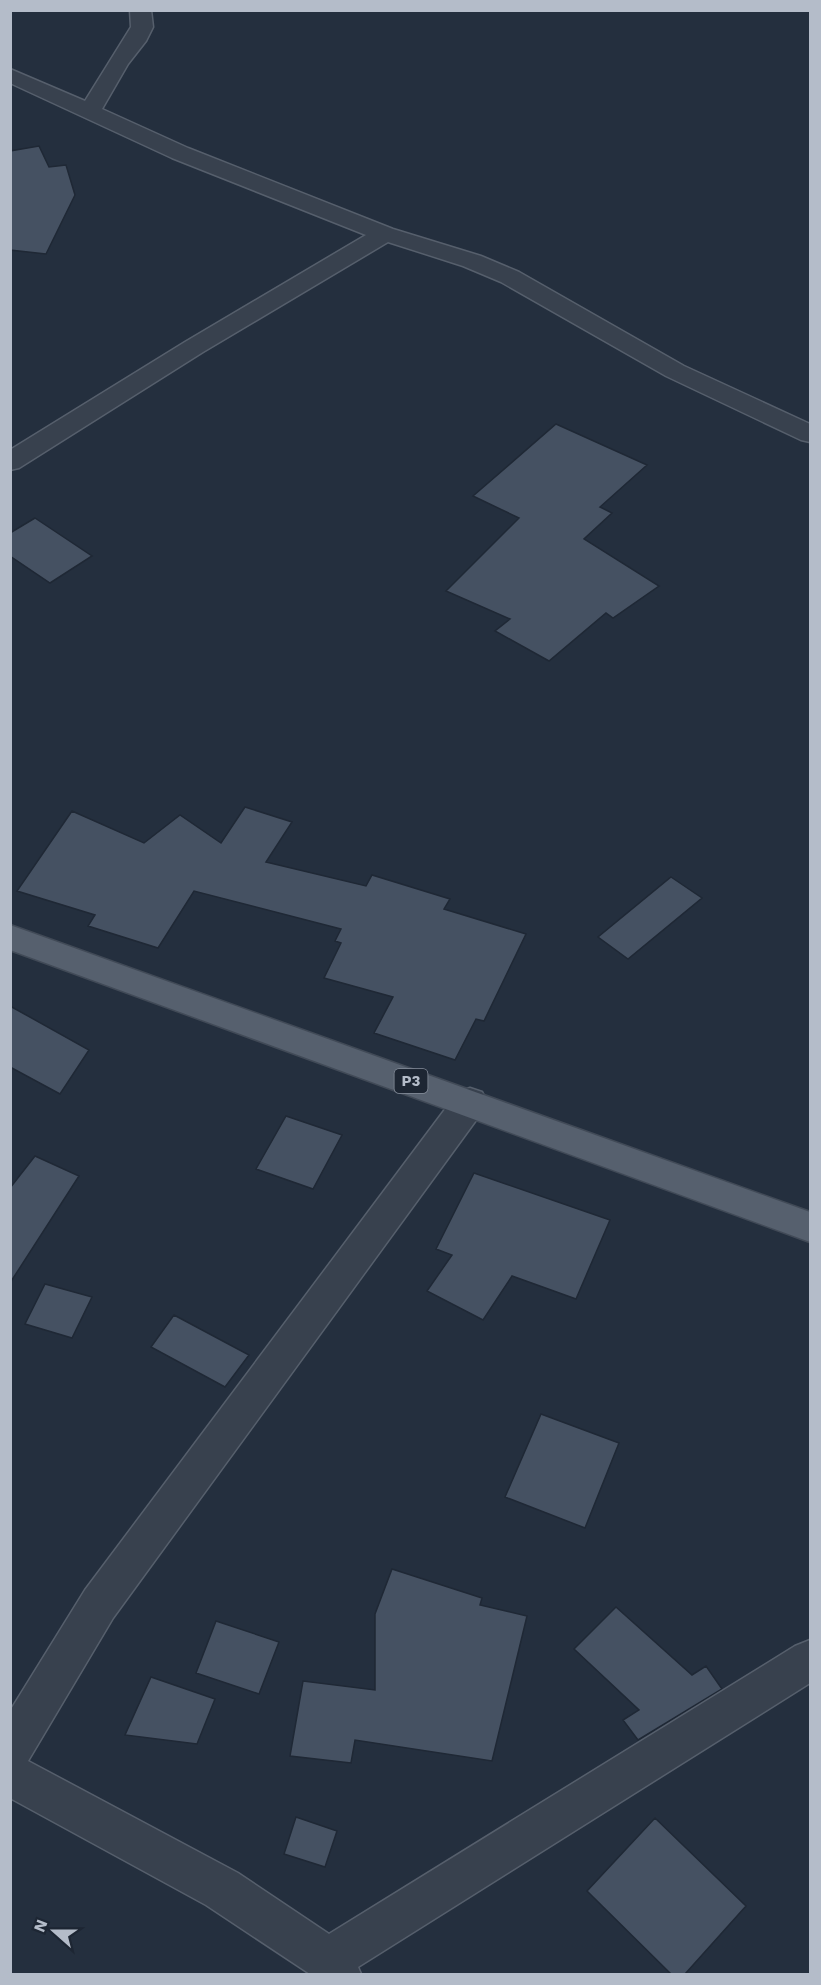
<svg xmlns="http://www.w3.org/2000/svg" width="821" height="1985" font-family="'Work Sans',sans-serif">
  <rect width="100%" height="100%" fill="#242f3e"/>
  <path fill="#455162" stroke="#1f2835" stroke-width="1.5" d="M39,146L49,167L66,165L75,195L46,254L10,250V151Z
    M556,424L647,465L600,507L612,513L584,539L659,586L613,618L606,613L549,661L495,631L510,619L446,591L519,518L473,496Z
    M35,518L92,556L50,583L10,556V533Z
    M245,807L292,822L266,862L366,886L372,875L450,899L444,909L526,934L484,1021L476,1019L455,1060L374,1033L393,997L324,978L341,943L335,941L341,929L194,891L158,948L88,926L95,915L17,891L72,811L144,843L180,815L221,843Z
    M671,877L702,898L628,959L598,937Z
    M10,1006L89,1050L60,1094L10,1067Z
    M286,1116L342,1135L313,1189L256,1169Z
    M35,1156L79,1176L10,1283V1188Z
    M474,1173L610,1220L576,1299L512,1276L483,1320L427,1291L452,1255L436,1249Z
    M45,1284L92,1297L72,1338L25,1324Z
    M174,1315L249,1355L225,1387L151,1347Z
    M541,1414L619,1443L585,1528L505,1497Z
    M392,1569L482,1598L480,1605L527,1616L492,1761L355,1740L351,1763L290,1756L303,1681L375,1690V1614Z
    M616,1607L692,1675L706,1666L722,1689L638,1740L623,1720L639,1710L574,1649Z
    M216,1621L279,1642L259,1694L196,1673Z
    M151,1677L215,1699L197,1744L125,1735Z
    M296,1817L337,1831L325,1867L284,1854Z
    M655,1818L746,1906L685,1974H671L587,1891Z"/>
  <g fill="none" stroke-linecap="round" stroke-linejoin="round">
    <g stroke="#565f6c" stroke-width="3">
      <path id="minor" d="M130,10H151L153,27L146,41L128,64L102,109L188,148L393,229L481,256L519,272L684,366L810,424V442L801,440L666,376L501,282L463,266L388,242L203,352L19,468L10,470V450L185,342L366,235L172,158L10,83V69L85,101L131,27Z
        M470,1088L482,1092L487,1102L482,1112L113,1618L28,1761L238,1873L329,1934L795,1646L810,1640V1683L358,1967L361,1974H310L206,1905L10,1798V1711L85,1590L458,1092Z"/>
    </g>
    <g stroke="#414a57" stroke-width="3">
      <path id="major" d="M10,925L810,1212V1242L10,950Z"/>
    </g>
    <use href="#minor" fill="#38414e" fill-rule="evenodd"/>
    <use href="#major" fill="#56606e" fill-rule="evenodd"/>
  </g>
  <g text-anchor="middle" stroke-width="4.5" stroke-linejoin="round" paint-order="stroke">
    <rect fill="#1d2633" stroke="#878f9c" stroke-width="1.5" x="394.5" y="1069" width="33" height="24" rx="4.5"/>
    <g font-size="15" font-weight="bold" fill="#b4bcc9">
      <text x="411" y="1086">P3</text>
    </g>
  </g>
  <rect width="821" height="1985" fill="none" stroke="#b4bcc9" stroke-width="24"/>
  <g transform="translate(54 1931) rotate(291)" stroke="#1d2633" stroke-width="4.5" paint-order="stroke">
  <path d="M0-4.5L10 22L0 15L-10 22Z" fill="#b4bcc9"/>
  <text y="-9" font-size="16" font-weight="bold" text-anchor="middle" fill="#b4bcc9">N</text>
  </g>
</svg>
